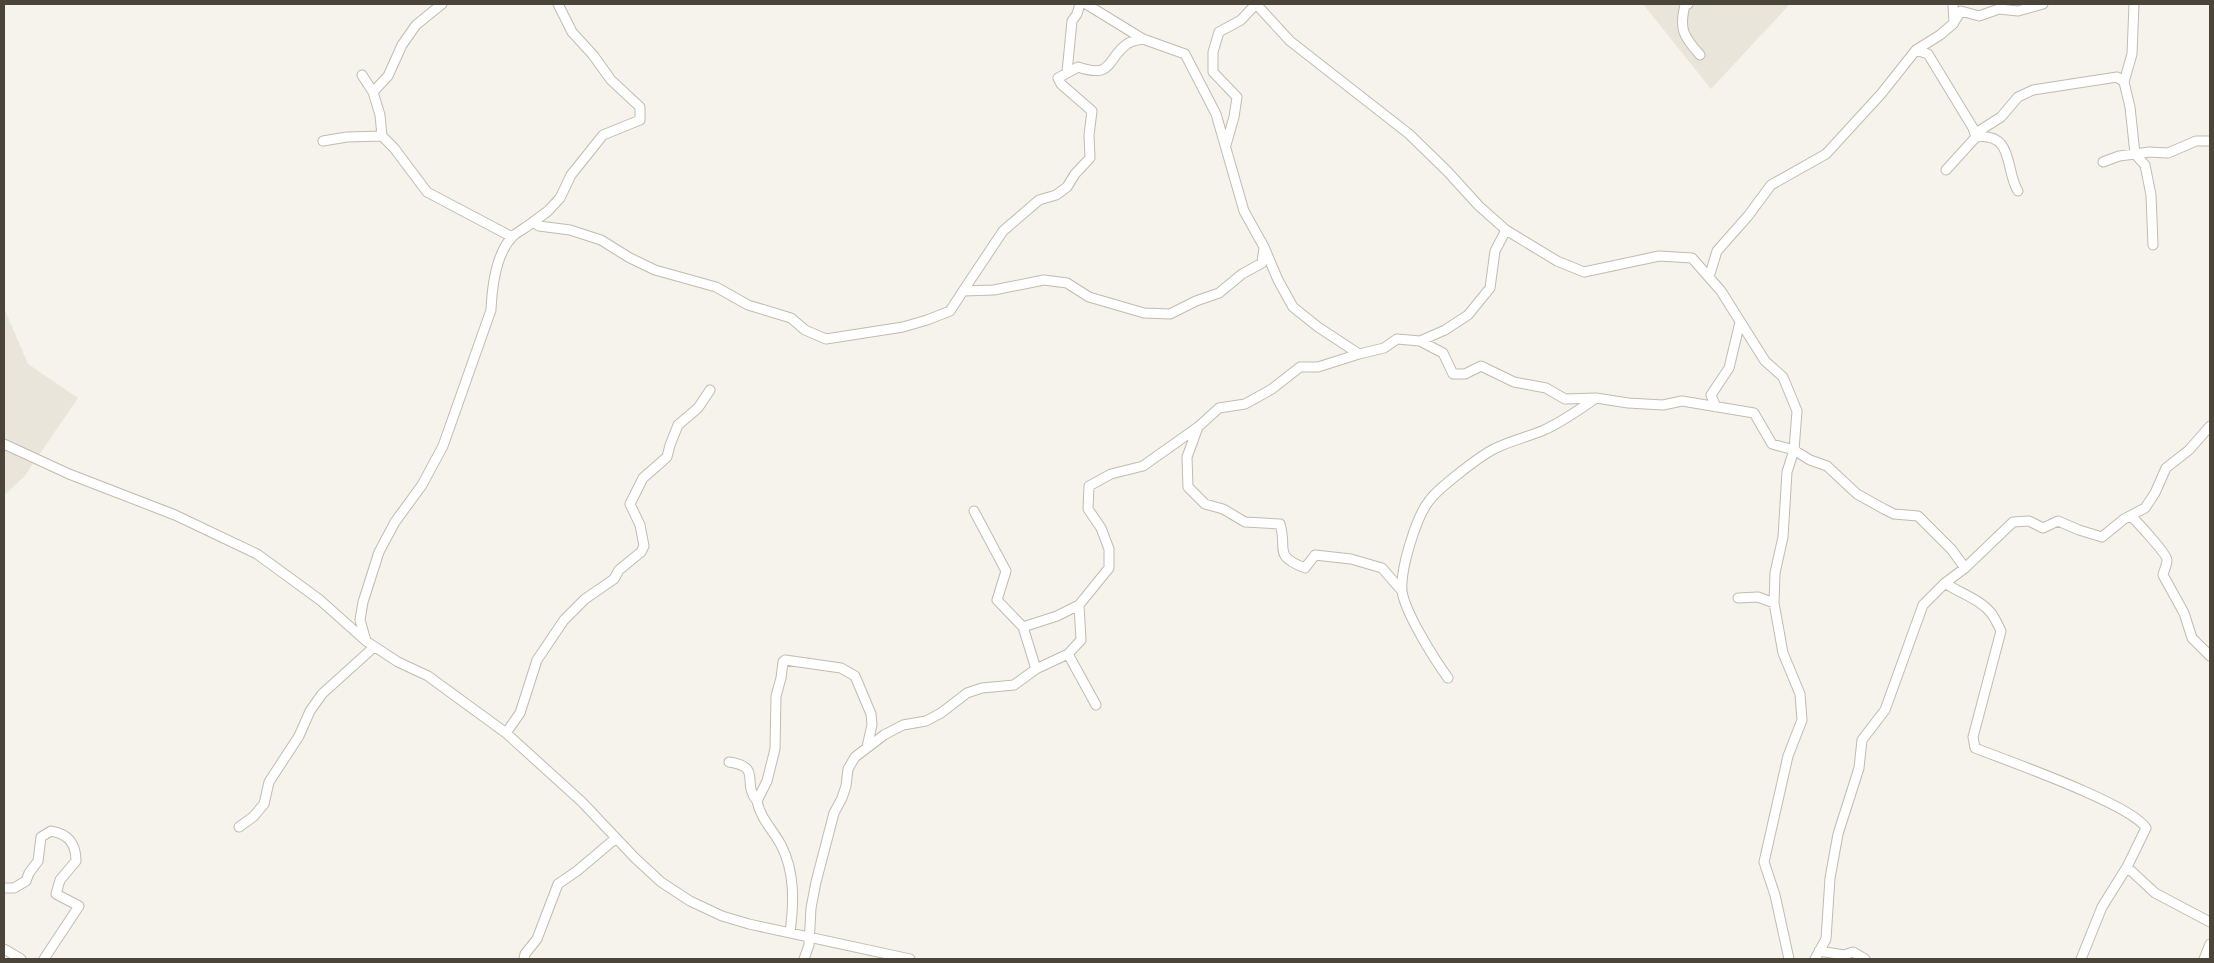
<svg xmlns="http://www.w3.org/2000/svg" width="2214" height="963" font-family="Lato,sans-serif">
  <rect width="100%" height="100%" fill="#f6f3ec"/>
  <path fill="#eae5da" d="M1643,4H1790L1711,89Z
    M4,308L28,364L78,398L24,477L4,495Z"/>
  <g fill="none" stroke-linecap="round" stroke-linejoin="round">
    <g stroke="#c2bbae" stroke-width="11">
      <path id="minor" d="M1086,4L1143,39L1185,54L1216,114L1244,211L1264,247L1278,280L1293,307L1318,327L1359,354L1318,367H1300L1272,389L1245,404L1219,408L1198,427L1143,466L1111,474L1089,486L1088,509L1101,528L1109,549V568L1079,605L1081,640L1068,654L1096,705
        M1256,4L1290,41L1409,134L1447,171L1479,206L1506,230L1557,261L1584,272L1659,256L1692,258L1721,291L1765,361L1783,377L1797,411L1794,450L1787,472L1783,537L1775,573L1774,603L1783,653L1800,694L1802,720L1788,756L1764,862L1775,895L1789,959
        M1688,4L1685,5C1679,29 1683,36 1700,55
        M1954,22L1961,11L1979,16L1999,9L2018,11L2043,4
        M1916,50L1928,54L1973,128L1976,137L1946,170
        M1067,72L1072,21L1077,14L1080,4
        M362,75L373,92
        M382,136L394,148L427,192L512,237
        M323,141L347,137L382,136L380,115L373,92L388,76L402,45L416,25L442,4
        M1226,145L1234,117L1237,97L1213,72V52L1219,32L1241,20L1256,4
        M2103,162L2119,156L2135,154L2130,107L2124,82L2132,54L2134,4
        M2018,191C2005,172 2015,132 1976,137L1979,131L2001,117L2018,97L2033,90L2117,77L2124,82
        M533,222L548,211L560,198L571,175L603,135L640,120V107L611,80L593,55L572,32L558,4
        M2153,245L2151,195L2145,165L2135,154L2149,152L2168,153L2196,141H2210
        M1709,277L1717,251L1748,216L1771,185L1826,154L1881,94L1916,50L1940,35L1954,23L1953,4
        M963,291L1003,231L1039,200L1056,195L1067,187L1075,174L1090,158L1089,135L1092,111L1061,84L1058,78L1078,67C1114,79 1106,59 1127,44C1131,41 1139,40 1143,39
        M1420,341L1445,330L1468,315L1490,288L1495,251L1506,230
        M1359,354L1384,348L1397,339L1420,341L1443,353L1453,374H1465L1481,366L1514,382L1546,388L1565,399L1596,398L1628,403L1663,405L1682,401L1754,413L1772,444L1794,450L1810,460L1827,466L1857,494L1884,509L1894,514L1918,516L1952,550L1965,568L2013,522L2029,521L2043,528L2058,521L2079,530L2102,537L2124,519L2145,508L2155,493L2166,468L2189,450L2210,426
        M1716,407L1711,395L1729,368L1740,322
        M1198,427L1187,457L1188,487L1205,504L1223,509L1245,522L1280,524C1288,550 1272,555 1305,568L1315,555L1351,559L1382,568L1402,591
        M4,444L69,474L175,515L257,554L320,600L366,641L398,662L428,676L506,733L582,802L635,858L661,882L690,901L722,916L749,924L910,959
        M974,511L1006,571L997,600L1023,627L1057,616L1079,605
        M2132,517C2138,523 2167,554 2167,560C2167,565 2164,570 2163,575L2184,613L2192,638L2210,656
        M1945,583C1959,593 1980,599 1991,613C1995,618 1998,625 2001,631L1973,737L1975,748C2008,761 2131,804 2146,828L2127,867
        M1738,598L1758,597L1774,603
        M1023,627L1036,669
        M366,641L360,620L363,602L379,552L395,522L422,485L443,446L491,310C492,287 496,253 513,236C519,231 527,227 533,222L539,226L570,230L601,240L630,258L655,270L716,287L748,305L791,318L805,330L826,339L903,327L927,320L950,311L963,291L994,290L1044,280L1067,283L1089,297L1144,313L1170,314L1196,301L1219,293L1242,274L1262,263L1264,247
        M1448,678C1435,660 1405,613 1402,591C1400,570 1416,517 1429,501C1437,489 1480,456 1494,449C1509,441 1528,437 1544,430C1562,422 1579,410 1596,398
        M506,733L520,713L537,660L564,620L585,599L614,579L619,570L641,552L644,546L640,525L630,504L643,478L667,457L670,445L678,425L698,408L710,390
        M729,762C763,767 741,782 757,801
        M239,827L253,817L264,804L269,782L299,736L310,711L322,694L374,647
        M4,888H14L26,881L29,873L38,861L41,837L51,831C68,834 76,843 76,861L60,880L56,894L79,906L44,959
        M790,932C794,903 795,872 781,845C773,830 760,818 757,801L767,781L775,749L776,696L781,678L783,662L785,660L841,668L855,676L871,714L872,725L867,747
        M4,949L21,959
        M1819,951L1844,955L1853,952L1865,959
        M524,959L525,954L537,939L558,884L577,871L616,838
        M804,959L809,945L811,908L816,882L834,813L842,798L846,786L848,769L855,757L884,735L903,725L926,721L941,713L967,693L982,688L1014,685L1036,669L1068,654
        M1815,959L1826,939L1830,878L1838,834L1859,768L1862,740L1885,710L1923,605L1945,583L1965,568
        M2081,959L2102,907L2127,867L2155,893L2210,922
        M2204,959L2210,944"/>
    </g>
    <use href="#minor" stroke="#fff" stroke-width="9"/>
  </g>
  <rect width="2214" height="963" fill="none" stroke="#4b4439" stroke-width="10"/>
</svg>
